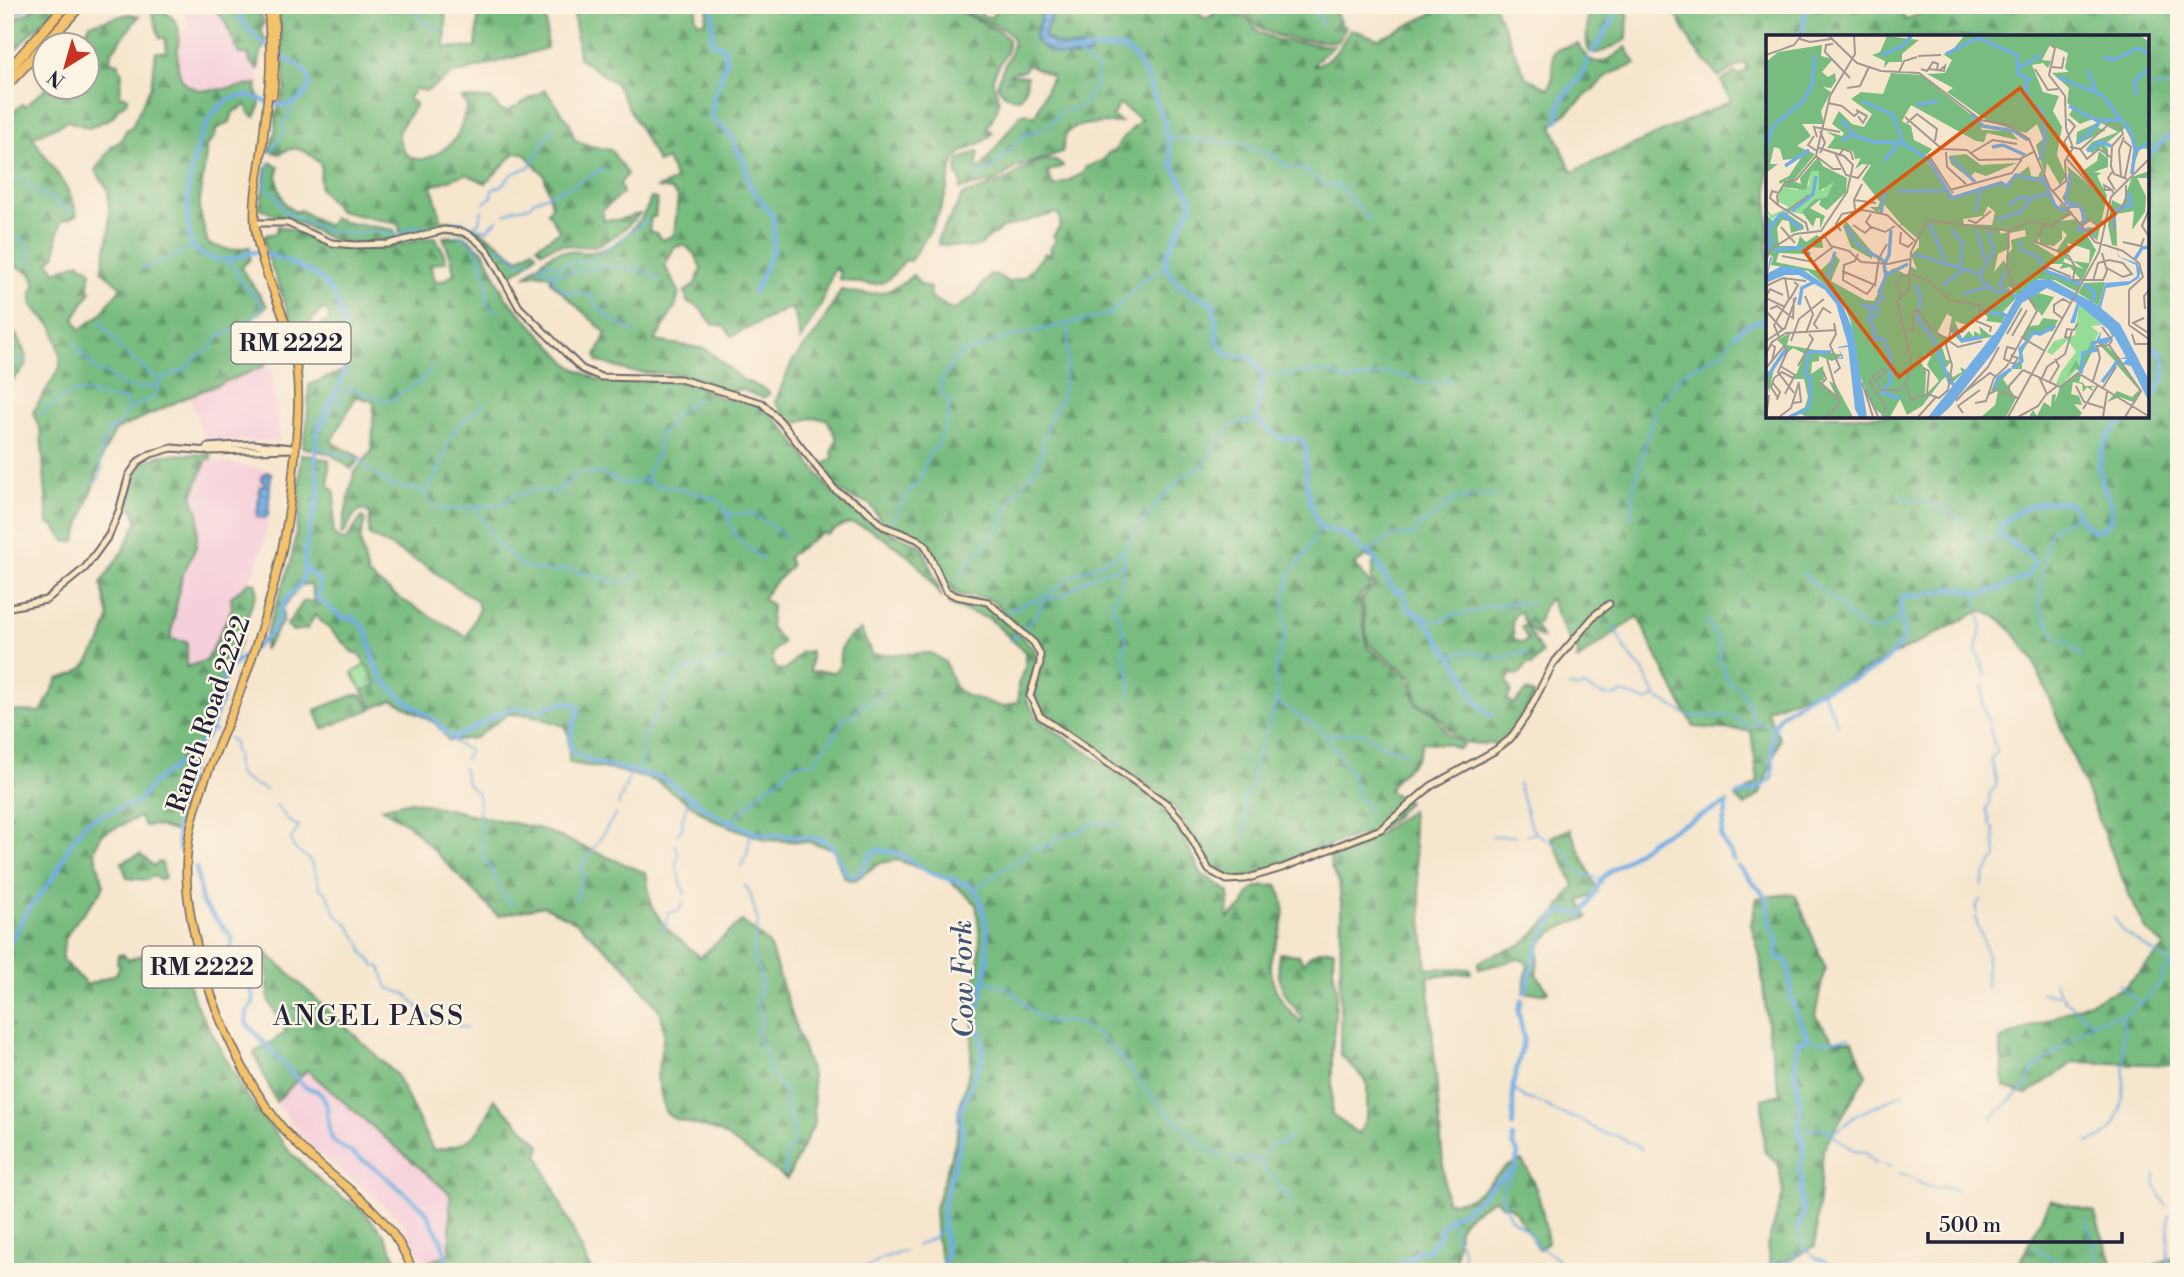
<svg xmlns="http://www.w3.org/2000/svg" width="2184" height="1277" font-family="'Libre Bodoni',serif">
  <defs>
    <pattern id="forest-firs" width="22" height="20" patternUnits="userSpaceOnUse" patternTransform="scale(1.75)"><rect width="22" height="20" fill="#78bc80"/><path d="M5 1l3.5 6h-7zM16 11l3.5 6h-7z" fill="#62986a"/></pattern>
    <pattern id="cemetery-stones" width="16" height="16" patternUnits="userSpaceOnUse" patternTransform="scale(1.75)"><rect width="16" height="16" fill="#95dd97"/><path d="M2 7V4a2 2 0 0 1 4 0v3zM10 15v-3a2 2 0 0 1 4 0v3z" fill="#80bd83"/></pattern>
    <pattern id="water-rules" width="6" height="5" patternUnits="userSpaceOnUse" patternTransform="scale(1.75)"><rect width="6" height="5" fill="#72aee3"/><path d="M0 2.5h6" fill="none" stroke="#5d8db9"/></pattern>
  </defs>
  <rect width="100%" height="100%" fill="#fcf5e5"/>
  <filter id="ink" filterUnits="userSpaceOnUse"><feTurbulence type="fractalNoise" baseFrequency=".0143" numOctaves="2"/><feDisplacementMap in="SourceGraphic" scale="14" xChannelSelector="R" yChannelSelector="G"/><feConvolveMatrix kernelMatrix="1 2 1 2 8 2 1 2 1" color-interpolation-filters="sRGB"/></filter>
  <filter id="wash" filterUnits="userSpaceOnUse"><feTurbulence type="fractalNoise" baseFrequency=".00686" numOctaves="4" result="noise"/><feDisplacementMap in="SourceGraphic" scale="28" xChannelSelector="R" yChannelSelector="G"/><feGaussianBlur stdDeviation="1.57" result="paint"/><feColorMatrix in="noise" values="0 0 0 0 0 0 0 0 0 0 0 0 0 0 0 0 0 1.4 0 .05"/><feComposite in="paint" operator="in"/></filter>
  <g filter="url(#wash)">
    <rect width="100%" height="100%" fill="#f6e6ce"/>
    <path fill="#f5cfda" d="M179,5H211L225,21L239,54H248L250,62L258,70V84L216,91L196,89L186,85L180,76L179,34L190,27Z
      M271,363L280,441H243L207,444L189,396Z
      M207,459L273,471L267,529L257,566L249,582L231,597L232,608L206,661L187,667L170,639L182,576L196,547L199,517L192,495Z
      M307,1070L451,1194L450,1253L424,1264L402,1223L375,1197L320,1155L304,1139L276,1102Z"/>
    <path fill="url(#forest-firs)" stroke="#4d6f5e" stroke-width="2" fill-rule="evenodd" d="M38,5H59L5,60V23L28,13Z
      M211,5H252L253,11L259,12L264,22L261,31L266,41L261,53L258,70L250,62L248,54H239L225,21Z
      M279,5H442L446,19L445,47L476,48L478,19L476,5H543L546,11L547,48L451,75L427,91L415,89L408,99L416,104L398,132C399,137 400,144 402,148C415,173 449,150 458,134C462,125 464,115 467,106L462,98L492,99L500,110L508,111L545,90L569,122L575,140L590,146L611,150L627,174L620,184L623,193L602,210L604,220H616L639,214C629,226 608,244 592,246C571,248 564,240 542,251L537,246L560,231L548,212L552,205L544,175L524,153H515L486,183L466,174L432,186L441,220C474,222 493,239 518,259L533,249L537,254L523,268L506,277C477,220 459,224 402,238L398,224L339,211L320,189L321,165C310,152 295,143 280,154L269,151L275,133L276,115L285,88Z
      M573,5H698L695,16L698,22H705L709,5H947L998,30L1008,39C1010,54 999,62 994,75C990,86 999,92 999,102C998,111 991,120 987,128L993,132C985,146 966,145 957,157C950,165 949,183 946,193C939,219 925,240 910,261L905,260C882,293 875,285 839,279V271L834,269L821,305L800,340L795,315L791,309H787L732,336L724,326L713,324L698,306L687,302L685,291C695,288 698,278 701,269L696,256L685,245L674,247L665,266L679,292L676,305L655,341L706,349L743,380L768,391L769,394L763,398L740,389C725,396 706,382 692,377C674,372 654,374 636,372C622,371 611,364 598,362L596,356L606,333L552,283L550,276L538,273L524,277C534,270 543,258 554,253C566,249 580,253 593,252C619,248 643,222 651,198L657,199L655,217H651L649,231L656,233L662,240L674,235L678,197L671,190L657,188L676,180L667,159L658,163L616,84L579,58Z
      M956,5H982V16L993,17L994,5H1038L1041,17L1036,30C1056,50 1058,60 1089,55L1092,48C1075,47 1056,49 1044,36L1053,12L1050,5H1197V11L1205,19L1213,15L1215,5H1229L1228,8L1239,17L1244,15L1259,32L1277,40L1334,46L1316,61L1314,66C1338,56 1338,50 1350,29L1379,39L1436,12L1434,5H1494L1526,77L1549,89L1553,75V53L1557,49L1578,44C1592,72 1607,63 1626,47L1636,64L1610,74L1552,126L1572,172L1731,101L1721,81L1736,72L1738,75L1748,69L1745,62L1719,77L1694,48L1674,11L1673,5H1714L1721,13L1747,15L1755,5H1891L1900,9L1905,20L1939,5H2179V1065L2075,1062L2027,1094L2004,1087L2000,1040L2123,988L2165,947L2147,931L2130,897L2034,661C2019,641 2006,615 1980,611L1845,680L1766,710L1780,739L1760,794L1745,806L1736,798L1758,782L1751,731L1694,727L1659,661L1638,616L1577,660L1578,652L1566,635L1550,599L1545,604L1538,623L1534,624L1542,638C1534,635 1522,621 1521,613L1518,612C1508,619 1514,629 1514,639L1522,643L1528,640L1521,627L1525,625L1542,653L1532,665L1527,664L1519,675L1511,674L1507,681L1511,691L1507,700L1514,704L1526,691L1534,694C1526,712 1516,731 1501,744C1490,743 1477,745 1466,742C1444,734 1442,708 1419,704L1415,696L1413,677L1368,644L1362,598L1373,587L1371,580L1374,559L1366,556L1355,565L1370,584L1369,588L1359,596L1367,647L1409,677L1416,705L1432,711L1448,734L1464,744L1459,749L1447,744L1422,742C1418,770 1397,768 1389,791L1408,802C1400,810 1394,819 1385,825C1372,834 1351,838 1336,843C1312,852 1249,886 1225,877C1197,867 1192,826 1173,806C1141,773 1085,744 1045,719C1016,685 1057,668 1040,645C1035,638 1025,633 1019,628C1008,619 1001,604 988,599C976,594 957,598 947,588C936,575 941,555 929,543C918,532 899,533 885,525C877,519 876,510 869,504C864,500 859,501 854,499C844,494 836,489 828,480L830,477L819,468L833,458L832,451L837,439L827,419L810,418L793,425L775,402L792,362L817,332L841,290C872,297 889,296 913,275L920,284L930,288L931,298L953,310L973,297L990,274L999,276L1008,282L1025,277L1045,253L1048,255L1052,251L1050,249L1056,240L1053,236L1060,226V217L1056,213L1002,228L980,245L969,248L938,244V238L963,195C975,191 987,188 999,183C1017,175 1045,148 1063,166L1047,172L1054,187L1082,174L1086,167L1102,161L1109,152L1115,151L1120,141L1141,120L1120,104L1112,116L1121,122C1108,125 1073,120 1066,135C1063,140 1064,147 1062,152L1015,168L994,182L960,189L962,183C956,174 955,171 959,160L977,151L979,153L976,168L980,169L1020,115L1026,113L1035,117L1052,76L1028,64L1024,71L1014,72L1010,75L1027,76L1026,87L1020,99C1011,100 1003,93 997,86C999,71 1010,60 1013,44C1016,25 966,19 956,5ZM1768,37H2147V416H1768Z
      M1243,5H1332L1342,26L1346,27L1338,42C1305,39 1257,44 1243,5Z
      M1587,5H1628L1627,39C1573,71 1590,45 1587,5Z
      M154,9C167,11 175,17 179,30C179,43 175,63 180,75C189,102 239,85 258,84L256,90C262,98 260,108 255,117L249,113L246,105L233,112L230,122L216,129L215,137L207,145L199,208L208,244L230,250L250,247V259L241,268L267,306L249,321L265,366L189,396L116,430L104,453L75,541L66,542L54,526L48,524L41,432L33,412L60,367V354L53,327L32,306V292L36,285L31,273L13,265L5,270V120L22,104L25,106L46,88H88V46L80,45L90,24L129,14L139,16L111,53L110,61L119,63V69L122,70L120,95L128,97L127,102L118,108L113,117L89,128L68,121L33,137C47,163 72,187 77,215L62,221L57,235L56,255L49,262L55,272L80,262L81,266L88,267L91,272L88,287L91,291L74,318L80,330L101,314L121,287L102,271L110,228L108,190L95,170L112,146L120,142L127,129L131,128L151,86L156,52H167L165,38H160L151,10Z
      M271,163L279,166C274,180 281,205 295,212L300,210L327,226L334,218L343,222L394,230L396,239C377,244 350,246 331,239C319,234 308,226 296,222C283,217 272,216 260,208L266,167Z
      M278,226L305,234L327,248H382L435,237L442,249L446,261L430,265L436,282L447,279L454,273L451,257L443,237L465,236L485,253L505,297L572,367L598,380L679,381L703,388L721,398L753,401L763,407L785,429L831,491L857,507L881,528L922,546L942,597C934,589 931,579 923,571C912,557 864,519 846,524C840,526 833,531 827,535L821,533L788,557L791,566C781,578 770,584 763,599L772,605L770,627L783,642L773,652L772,660L776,669L786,670L801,652L811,651L810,671L834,672L840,666C838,648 844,637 861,630L872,655L931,653L945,662L955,687L965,695L1003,707L1018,702V684L1025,669V652L990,619L951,606L948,603L951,597L980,601L988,605L1035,650L1036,666L1028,691L1027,701L1040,721L1149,794L1177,824L1201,873L1229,892L1228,918L1243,906L1249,893L1256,887L1277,885C1291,909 1281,929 1272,954C1264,978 1283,1006 1301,1022L1302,1017C1283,993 1276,986 1279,953L1299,955L1303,964C1309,953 1321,948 1334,950L1333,968L1337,989L1332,1052V1115L1359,1134L1367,1115V1082L1340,1054L1341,903L1339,882L1330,866L1331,853L1377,835L1411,810L1427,968L1471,969V973L1428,977L1446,1202C1487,1204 1489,1168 1522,1161C1539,1186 1543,1213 1548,1242L1539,1249L1512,1207L1501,1205L1495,1199C1451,1222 1459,1226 1455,1272H945L937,1241L935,1208L955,1143L959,1125L958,1112L970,1070L974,1012L972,983L978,972L980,939L976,904L948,879L898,860L880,863L854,881L844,878L833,849L809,842L766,840L713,820L656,781L619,771L569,763L568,734L564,726L530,715L508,714L475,738L449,741L435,723L393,700L373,708L363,691L377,683L359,654L354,653L315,615L307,629L293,631L287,625L303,602L314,601L311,585H301L283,608V621L264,650L266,633L291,562L301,503L299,489L301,454L329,460V486L335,492L333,533L339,539L346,540L362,517L365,520L360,540L368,575L399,598L467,637L479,609L477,601L423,564L369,535L370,513L361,509L352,518L344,534L341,533L354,473L372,451L374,402L356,396L331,442L361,458L351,469L331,454L302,447L307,427L309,385L343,371L346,339L324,327L322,324L329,320V314L322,309L297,337L268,257L264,239L266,235L276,233Z
      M5,323C19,336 24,346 27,365L10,383L5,394Z
      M211,454V459H207L192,495L199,516L196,547L182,576L170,639L187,642V667L207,660L232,608L231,597L249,582L257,583V592L250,609L240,642L181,794L177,832L154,825L145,826L139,817L102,834L94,850L104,886C93,905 75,918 66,937C63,944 63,953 62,960L87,985L116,974L120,965L117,963L118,955L123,954L128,960L142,955L179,953L195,1002L246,1095L290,1152L327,1187L362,1210L383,1233L403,1272H5V724L14,711L41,712L58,679L77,673L87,664L101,642L109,618L101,583L122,552L138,521L128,498L131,480L143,463L161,455Z
      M354,695H362L371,709L323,729L315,710Z
      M411,801L541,829L646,873L651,905L666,928L700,957L742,921L769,944L812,1076L815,1122L787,1179L720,1132L673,1118L665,1112L657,1077L664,1034L661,1013L625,966L576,922L544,906L498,916L409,825L381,808Z
      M1570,829L1598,892L1580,901L1588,918C1573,922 1548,930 1540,946C1538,951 1538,967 1536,974L1548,991L1546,993H1523L1528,963L1519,959L1479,969L1478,963L1486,958L1523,944L1556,913L1574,885L1551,837Z
      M140,854L154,866L159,862L162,863L165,878L160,880L153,876L147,880L127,878L122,862Z
      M1789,894L1796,896L1825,967L1815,1016L1835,1041H1853L1866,1075L1823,1150L1815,1246L1787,1261L1770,1264L1767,1246L1783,1194L1779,1165L1764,1150L1762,1099L1780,1094L1768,1032L1760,956L1751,924L1757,898Z
      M267,953L396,1074L433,1150C473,1144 479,1137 494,1099L541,1146L538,1155L592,1272H426L424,1264L450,1253V1194L307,1070L276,1102L254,1053L286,1032L269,1001Z
      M2050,1200L2094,1212L2113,1265L2127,1272H2015Z
      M2179,1255V1272H2136Z"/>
    <path fill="url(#cemetery-stones)" stroke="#5c8069" stroke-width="2" d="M366,664L377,684L363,691L352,673Z"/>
    <path fill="url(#water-rules)" stroke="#4a688f" stroke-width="2" d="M1038,5H1050L1053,12L1044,36C1056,49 1076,47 1092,48L1089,55C1067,59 1049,56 1034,39L1041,17Z
      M267,472L271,473L268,515L265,518L257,517L260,486H264L265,482L261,481V477Z"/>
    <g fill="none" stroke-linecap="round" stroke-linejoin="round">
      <path stroke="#72aee3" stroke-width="2" d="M390,5L417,11L422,20L437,28L439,31
        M1311,5L1323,24
        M2147,83L2152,87L2179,88
        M1168,138L1244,144L1273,155L1290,168L1304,169L1325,186L1338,185L1370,220
        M271,151C277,139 287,137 284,121L290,112L292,103
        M269,162L265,186L276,196L283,210L286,212L326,231L358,235C378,222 391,246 410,227L440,228L461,221C474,227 482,243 492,248C501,252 495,244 503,249C519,258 508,264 531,261
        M979,175L992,168L1027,133L1038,131L1050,124L1059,113L1079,108L1096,86L1097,69L1079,55
        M5,182L14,179L22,180L35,191L52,198L70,211
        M484,203L491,197L492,190L501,186L512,174L529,167L553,127
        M506,214L514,209L530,206L533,201L574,185L605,168
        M5,226C21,241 32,242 30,266
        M472,226L487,230L497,220
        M473,226L479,222L482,210
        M458,235L475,246L479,254L488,288L486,302L491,309L499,311
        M538,266C559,282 586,266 610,265C621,264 632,272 643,270L660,281
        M539,266L549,262L557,266L580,261H590L647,220
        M141,268L179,254L192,245
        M551,272L555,282L567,293H584L592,297L598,307L610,318L634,332
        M100,321C106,331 118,340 120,349L160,381
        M75,342V345L97,371L105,373L122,386L142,388L157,385
        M5,365L24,359
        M1263,374L1280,376L1311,372L1331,373L1348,381L1388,373L1408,376L1423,383H1438L1451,379
        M43,414C66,389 77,388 109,398C115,399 119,397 125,400L128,408
        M317,434L349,387C362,394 374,396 389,401L420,381L432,368
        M316,445L329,452L354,457L392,486L422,490C427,495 430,504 436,507C448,515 480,502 497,506L514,496L536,489L558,493L562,485L573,481L575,472L602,474L626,484L644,480L662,487H674L713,498L719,501L727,513L745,515L751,512L788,538
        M646,481L653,458L657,457L660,433L665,431L676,413L699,397
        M93,483L99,479L102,469L100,460L102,448L110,430L119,426L127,410L153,397L163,378L186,369L194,359L211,348L221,335L246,325L263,308C259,298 251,293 244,285C232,273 243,271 222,259
        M426,491L431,488L430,485C442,470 443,452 452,435C459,423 474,413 484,404
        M1896,497C1917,498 1932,503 1951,513C1964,520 1977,541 1993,541L1998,534
        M474,506L498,543L520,564L528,568L553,572L567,569L622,583L639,575
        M727,513C731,535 744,546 763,559
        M2078,515L2056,526L2049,534L2040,580L2041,593L2039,602L2040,610L2056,636L2070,644L2082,657
        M1631,519L1635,481L1655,410L1683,373L1723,352L1731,339
        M892,523L908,493L919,481L929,454L940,441L949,414V401L941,393L940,385L952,364L961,353L985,347L995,341L1013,336L1111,314L1144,279L1166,267
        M1369,553C1376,543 1384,543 1392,535L1409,536L1415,534L1420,523L1431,521L1436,513L1443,511L1448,503L1456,499L1495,495
        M1802,572C1814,586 1820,587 1832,598C1852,615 1850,631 1882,631L1892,622L1901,618
        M961,578L969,560L975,558L1000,525L1013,497L1038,465L1048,422L1062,396L1067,361L1069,326
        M1977,607V593
        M1008,611L1047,595L1075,575L1123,552
        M1979,614L1982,625L1976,649L1986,675
        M1424,618L1438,621L1454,615L1477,612C1487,601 1503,608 1516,602L1522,605L1532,603
        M1707,621L1721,647L1719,660L1725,669L1724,673L1729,682L1740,689L1748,703L1751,715L1759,722
        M1614,627L1626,651L1643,671L1656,697
        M1023,629L1038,613L1044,601L1064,595L1086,579L1123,565
        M1010,641L1017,635
        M1452,657C1469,646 1482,657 1501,658C1511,658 1518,650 1528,654
        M1983,684V704L1988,722
        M1569,686L1576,688L1584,686C1596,693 1609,700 1623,693L1646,701L1656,697L1689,716H1733L1747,727L1759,723L1766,727L1776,725
        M1822,691L1838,725
        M1128,699L1131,680L1122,651L1127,641L1119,617L1112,607C1115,589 1130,571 1123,552C1138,525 1156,501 1180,480C1186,474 1196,471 1202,465C1226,442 1216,423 1256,420
        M1276,701L1316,726L1327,736L1333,734L1362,733L1381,745L1408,753
        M1989,726L1996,750
        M210,729L215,731
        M453,737L455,743L470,751L465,759
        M1327,737L1344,764L1351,771L1359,798L1370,810
        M229,738L235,744L233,749L237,755C233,783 248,779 265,790
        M463,768L467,783L478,794L483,857L494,873L500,890L512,906
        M637,771L643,756L644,734L658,712L666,691L674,685L676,677L682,672L717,662L727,657
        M1518,783L1531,827L1536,833L1566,851L1576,869L1582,874L1601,879
        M276,805L290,822L299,826L291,839C295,856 302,851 310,861C314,867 319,881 319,888L327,894L337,916L347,923L361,944L363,952L375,966H380L388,988L406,994L425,1015L466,1028
        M618,805L632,770
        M730,824L768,786C782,782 785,767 796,764C801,762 808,764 814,763C823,746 838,736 843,718L855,715L859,706L866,705L887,690
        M677,834L683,828C680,820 686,803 693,798
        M1246,835L1244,800L1252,785L1254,767L1279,692L1275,674L1277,660L1286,631L1284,601L1290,573L1305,555L1320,527
        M1527,835L1536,833
        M1492,836H1515
        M675,845L678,853L676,865L685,895
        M741,866L747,854L751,832
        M745,885L750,893L758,922L753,953L762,980L757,1003L763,1018L757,1030L758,1037L766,1054L768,1071L786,1093V1107L790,1112L794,1132L795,1141L787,1153L784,1174
        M1982,886L1984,876L1996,857L1994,828L1990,825V820L1986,810L1990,803L1989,795L1997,784L1991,758L1996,753
        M973,889L1016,862L1034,847H1050L1055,838L1074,832L1079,833L1088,825L1098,822L1103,824L1113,822L1123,826
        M576,900L584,875L582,866L616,814
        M1977,913V904L1981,899
        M1976,917C1975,929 1986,936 1984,948L1987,952L1986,988
        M2114,918L2124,932L2172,964
        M659,934L666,926L668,912L679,911L684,901
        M983,980L1009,988L1036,1015L1050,1022H1075L1100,1036L1124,1061L1149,1094L1201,1145L1223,1156
        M2054,982C2062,1002 2077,1009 2092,1023
        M2119,984L2139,1003
        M2041,993L2057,995
        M1808,1037L1817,1042L1850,1038
        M1513,1087L1525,1098L1542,1103L1558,1113L1581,1120L1600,1132L1617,1136L1642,1149
        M1992,1117L2024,1089L2033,1070L2091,1024L2114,1016H2123L2147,998L2161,982L2165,970L2179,961
        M1800,1129L1807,1130L1820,1127L1835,1131C1844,1128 1849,1119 1857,1115C1872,1108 1888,1101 1903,1093
        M1827,1131L1854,1151L1864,1152L1877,1164
        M2087,1143C2098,1139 2108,1136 2114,1125C2127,1101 2124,1069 2123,1043C2123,1033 2125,1026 2123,1016
        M1231,1160L1250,1159L1258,1161L1289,1197L1291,1204
        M1258,1161L1273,1144L1284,1143L1290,1136
        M1883,1164L1891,1167
        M1514,1170L1500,1194C1504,1201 1506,1213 1512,1219C1520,1226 1532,1231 1534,1243L1557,1259L1569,1272
        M1899,1173C1910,1174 1914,1180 1923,1185C1934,1191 1946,1184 1956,1191
        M2155,1175V1185L2166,1205
        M1454,1215L1451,1222L1455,1229L1454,1237C1467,1245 1463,1258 1463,1272
        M2086,1219L2096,1256L2104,1272
        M916,1246L934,1237L944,1227
        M1805,1247L1817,1259L1823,1260L1830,1265L1831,1272
        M2033,1247L2066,1266L2072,1272
        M859,1272L882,1258L905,1251
        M1761,1272L1772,1263L1779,1264L1789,1261C1793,1254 1802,1253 1805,1245L1799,1236L1798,1230
        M2167,1272L2169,1215"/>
      <path stroke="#72aee3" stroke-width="4.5" d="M713,5L712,42L718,45L723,46C731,63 720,75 716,91C713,99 713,107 711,115L715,122L730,134L745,165L750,186L774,218L773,250L754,293
        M5,17L33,5
        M1802,37L1806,5
        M1084,49L1123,48L1135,57L1146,76L1163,118L1173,166L1190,195L1191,205L1165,258C1168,285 1192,293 1213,303C1218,332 1210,359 1249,356L1263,374L1256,420L1281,439H1300L1306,447C1304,476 1307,501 1320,527L1341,533L1354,541L1363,551L1372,555L1394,591L1403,592L1409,609L1424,618L1463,673L1475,700L1491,716
        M1593,52L1613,21L1616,5
        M1557,121L1559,117C1557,100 1571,88 1581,76C1585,71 1586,65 1588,59
        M2147,156L2179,127
        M1735,335L1744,326L1761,320L1768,323
        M2147,347L2162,351C2171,371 2159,389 2147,406
        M306,569L320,582L317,598L343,618H353L362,625L368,635L374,662L383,680L405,700L437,722L450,738C473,733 488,716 509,709C518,706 526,712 536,710C551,709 563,697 577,706L579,711L570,736L571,751L596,763L663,778L715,815L758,834L822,839L833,848L847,875L852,877L859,874L873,852L880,850L895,852L933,874L971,886L979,896L987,928V966L977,1015L984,1054L960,1112L962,1134L942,1210L947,1255L943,1265L946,1272
        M1736,796L1757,789L1772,778C1775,759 1768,739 1778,719C1781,713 1788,710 1794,706C1802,701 1809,695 1817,692C1848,681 1881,673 1900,644C1910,630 1895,612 1902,597L1906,595L1919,596L1955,588L1982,594L1999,589L2029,575L2035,563C2028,547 2007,545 1997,531C2014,508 2046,495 2072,505L2081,520L2093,531L2105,528C2122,505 2102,495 2100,472C2097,451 2111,427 2129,416
        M1727,804L1721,837L1734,860
        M180,814L192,753
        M179,818C176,826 177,842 179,850
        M1738,866L1768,899L1769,921L1777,940V958L1785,959C1792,970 1789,984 1791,997C1794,1012 1802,1024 1808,1037L1804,1041L1798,1040L1795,1073L1800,1101L1799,1134L1803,1139V1155L1799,1169L1802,1180L1800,1195L1804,1213L1798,1230
        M196,867L202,903L232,937L231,965C241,981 265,995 247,1011L246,1023L305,1087L317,1091L323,1097L327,1107L329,1131L333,1141L375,1168L425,1210L442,1242L447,1261L456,1272
        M5,980L8,973L6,952L25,914L55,875L71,843L87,821L137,802L154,782L187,758L205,738L213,723L222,698L223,677L225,672C239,659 263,643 273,630C280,621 279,610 285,601C290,594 298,588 302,581C306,571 304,564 305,555C306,531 318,510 319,488C319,481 316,474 316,467C315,455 315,442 318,430C324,406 344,387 346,362C348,346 341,308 333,294C330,289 325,283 320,278C311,271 267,252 257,252C248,252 240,257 231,259C218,262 196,256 191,242C188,233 188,220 188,210C187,177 200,97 244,96C259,95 275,109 290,104C307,99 316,82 303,69C277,51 244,39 236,5
        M1525,992C1534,963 1538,933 1560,911L1583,914L1603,877L1657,837L1727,803
        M1513,1125V1084L1524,1039L1518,1010L1522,1000
        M1376,1272C1383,1268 1391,1268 1398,1265C1404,1263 1406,1258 1413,1257L1418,1250L1427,1251L1439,1236L1442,1226L1451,1216L1464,1211L1484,1195L1488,1188L1515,1169L1518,1153L1513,1144V1137"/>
    </g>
  </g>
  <g filter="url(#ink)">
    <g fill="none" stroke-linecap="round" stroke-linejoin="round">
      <g stroke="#6c676e" stroke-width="9">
        <path id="secondary" d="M255,223H287L332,243L355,245L389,244L444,230L463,232L474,238L488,251L519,307L582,369L601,377L680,379L762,403L781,422L835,490L864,508L883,526L917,539L925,545L946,591L956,596L988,602L1034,643L1040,654V663L1030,696L1040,716L1167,804L1181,820L1209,870L1227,880L1245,879L1282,868L1381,829L1431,786L1494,751L1510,739L1526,716L1553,664L1596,614L1609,604
          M207,447L253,444L292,448
          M5,608L46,600L85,568L109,535L119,511L129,475L139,461L151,454L172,448L209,451L295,449"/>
      </g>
      <g stroke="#6c676e" stroke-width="10">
        <path id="primary" d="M268,5C270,35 272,65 268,94C266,113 264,131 262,149C259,174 253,198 255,224C259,268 283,306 293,348C303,392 296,441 292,485C286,553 262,632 238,697C219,748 192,798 187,853C184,891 192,931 203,968C219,1026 253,1099 295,1142C339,1188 389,1206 413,1272
          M273,95L275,58L274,5"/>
      </g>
      <g stroke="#6c676e" stroke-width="12">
        <path id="highway" d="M5,74L66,5
          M5,87L81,5"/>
      </g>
      <use href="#secondary" stroke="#fae7c3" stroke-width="5"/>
      <use href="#primary" stroke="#f3c26a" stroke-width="7"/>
      <use href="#highway" stroke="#f3c26a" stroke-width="9"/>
    </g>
  </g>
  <g text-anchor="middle" stroke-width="5" stroke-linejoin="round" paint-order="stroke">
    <g fill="#fcf5e5" stroke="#63616e" stroke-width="2">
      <rect x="231.5" y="322.5" width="119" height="41" rx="5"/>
      <rect x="142.5" y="946.5" width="119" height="41" rx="5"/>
    </g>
    <g font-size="24" font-weight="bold" fill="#22223b">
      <text x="291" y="351">RM 2222</text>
      <text x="202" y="975">RM 2222</text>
    </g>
    <g font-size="26" fill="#22223b" stroke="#fcf5e5">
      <text transform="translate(208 714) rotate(-71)" y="9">Ranch Road 2222</text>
    </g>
    <g font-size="28" font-style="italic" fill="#3e5376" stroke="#fcf5e5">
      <text transform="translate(962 979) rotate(-91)" y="10">Cow Fork</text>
    </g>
    <g font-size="28" letter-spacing="2" fill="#22223b" stroke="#fcf5e5">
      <text x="369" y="1025">ANGEL PASS</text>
    </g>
  </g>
  <g transform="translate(1766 35)">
    <rect width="383" height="383" fill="#f6e6ce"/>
    <path d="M44,136H53L56,157L63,147H68L67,154L61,162L49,164L37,179L17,176L5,185L0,174L6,180L23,172L11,166L16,152L31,155L43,150ZM313,269L337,290L325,291L333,298L313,332L295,351L290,349L295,337L310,317L302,305L286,320L281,317L288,306L309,300Z" fill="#95dd97"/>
    <path d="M121,1L153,5L136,19V27H123L118,33L119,26L106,20L114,17ZM198,1H375L383,7V114L374,113L364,141L368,110L359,93L338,110L342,114V132L328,137L335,138L331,141L341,161L331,206L320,192L334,193L326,185L317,190L314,173H306L296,163L305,145L301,131L328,154L315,137L331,126L333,116L341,123L335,112L326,118L320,114L326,107L352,97L335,88L332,93L340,95L310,110L311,97L331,88L327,84L314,89L303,80L308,72L301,68L303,53L286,38L303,37L299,33L302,18L284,10L276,25L285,26L282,33L277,28L266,30L277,57L293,61L287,76L296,92L291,120L300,141L294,150L281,128L279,140L270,110L277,104L271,89L260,98L223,87L181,57L187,53L161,39L179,38L186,25L177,19L184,18ZM56,10L55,21L67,24L56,37L62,42L69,38L70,46L65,53L57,52L65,57L55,76L58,89H36L45,101L31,111L49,119L27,146L35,149L34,143L52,122L57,131L81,143L80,157L61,175L53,170L55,164L44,173L59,181L54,194V183H50L47,192L36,177L49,164L61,162L68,147L53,156V136H45L40,155L17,152L22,144L14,149L13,146L23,141L35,123L17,125L14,114L8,112L4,129H12L0,138V27L12,17ZM125,38L155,40L213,86L216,95L239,96L240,91L252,105L221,98L218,107L210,106L145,70L136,86L145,91L148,105L166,114L158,122L185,162L236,146L240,149L263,131L265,141L272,142L275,135L289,171L294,173V168L310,183L305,180L294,186L311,184L330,215L316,246L304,232L293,234L297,229H278L283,237L316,247L311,257L289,245L272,244L251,261L244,252L238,254L243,253L250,263L237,277L240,279L236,288L220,286L222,282L214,276L203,291L189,286L196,304L203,296L208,302V296L215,300L213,291L226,302L195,307L183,295L186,282L181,279L171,298L184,303L175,308L180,325L186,326L179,333L187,342L196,337L194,332L200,335L185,349L181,341L176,345L156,371L141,380L134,364L124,382H119L109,374L94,341L85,287L75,263L42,236L5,230L7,222L0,217V179L6,186L17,176L37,190L38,194L25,198L23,186L16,185L11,193L13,211H31L34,201L40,207L51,200L56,204L57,213L44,212L39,219L13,218L10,227L54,236L70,221L74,225L65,246L99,265L108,266L121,241L118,239L117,229L122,237L128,233L141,240L144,231L151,235L145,220L153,212V205L136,190L132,193L135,189L117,168L112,178L104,172H112L114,167L96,144L105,130L96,129L89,134L95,123L89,124L87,116L61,113L69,102L60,96L76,101L78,98L66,89L73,76L86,89L98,92L106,79L85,64L95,57L117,59ZM222,171L229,177L226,190L198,189L197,184L217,181ZM233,194L244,198L259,195L260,201L245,205L246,214L240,221L242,233L238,225L228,237L232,219L244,213L242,197L235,199ZM296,195L301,200L291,215L294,224L265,206L269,208L273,202L274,209L288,211L296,204ZM301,208L324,215L323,228L307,226L318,234L297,227L299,223L306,227L300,220L305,216ZM159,319L165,321L161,330L173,346L159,360L160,337L155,327ZM200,119L215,130L251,128L220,141L209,137L203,143L185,129L183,121ZM383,136V143H371L380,161L379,177L366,195L368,176L350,179L351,211L346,210L342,190L346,165L356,170L366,142ZM80,186L107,218L106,224L85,212L77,191ZM318,248L339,247L333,271L312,258ZM268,257L288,262L276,281L262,262ZM277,283L292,285L287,296L266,299L256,318V334H246L237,344L250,363L240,382H215L229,370L232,356H225L231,342L253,329V314L260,305L256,302L262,291L273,290ZM24,298L21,310L77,320L66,326L53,321V326L46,327L45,339L57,331L58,345L54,346L69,359L63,346L70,350L87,382H40L34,378L21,382L39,372L42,362L38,344H28L39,319L27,313L9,328L3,358L0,337L7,335L6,331L20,313L11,305ZM333,305L353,322L375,358L367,367L354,362L341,367L351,356L366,362L373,355L350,329L336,347L349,326L331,307L315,339L310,333L301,341L310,325L313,331L326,306ZM308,340H315L313,347L317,348L319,351H331L325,352L328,357L321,352L317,357L316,349L307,347L305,359L313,361L316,370L308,369L316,378L313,382H263L267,375L271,381L278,367L285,372L286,360L290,359L289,367L294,352Z" fill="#78bc80" fill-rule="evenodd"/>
    <path d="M350,213L354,222L371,228L375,236L373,243L362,250L340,253L335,273L354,289L383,345V367L365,331L356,329L361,324H353L360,322L348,301L341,309L329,308L335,296L334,304L346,301L343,295L313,270L309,288H304L311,268L281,253L256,268L229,315L184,372L173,382H162L226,301H220L228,300L236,288L250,263L239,253L251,260L268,245L284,244L333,271L339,248L364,246L371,241L370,230L353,222ZM4,222H3H6V223L2,238L16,231L36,234L72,259L87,295L101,382H93L89,374L82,312L72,313L77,321V324H73L70,323H76L72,312L82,310L70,269L59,255L33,240H19L0,248Z" fill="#72aee3"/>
    <path fill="none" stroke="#72aee3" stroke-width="3.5" d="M180,19L212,3L251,20L252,39L263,44L259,50L263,66L276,77L279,105L274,125M116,20L138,10L145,1M337,22L348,25L372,13L384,19M254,32L275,20M322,35L330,58M292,42L336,60L365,97L369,114M371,60L368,47L384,32M97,66L127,80L137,108L162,124L186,163L235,148L240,152L250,140L276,146M150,70L172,66M303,71L332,86L356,84M205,79L217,91L248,96L262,105M75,84L89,101M76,105L86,100L108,107L138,108M312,108L333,88M0,112L7,91L36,67L46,50L49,20M226,112L237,110L259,120M321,116L334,107L345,111M184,122L209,147M118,126L133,109M19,131L43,115M304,138L300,168L308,170M366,139L369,116L384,107M276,140L289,171L297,175L310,169L315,173L319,183L312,194L325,196L327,203M132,156H179M243,170L255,162L263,164M26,176L47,159L50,141M210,177L215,152M115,179L119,151M19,181L36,194M0,182L6,206L0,216M231,185L254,177L267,162L284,159M164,189L179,225M80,191L93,211L113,223M347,193L349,175L365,170L362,158M3,194L14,180L22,179M185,194L197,208L194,231M211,195L219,226M253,206L256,215L270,221L282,237L315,249M8,215L36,212L44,220M148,219L214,239L216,247L233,258L240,253M114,223L119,228L123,220L125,195M369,224L376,213L384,212M118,230L120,241L113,257L117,262L106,273L112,275L111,280L102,285L108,291V305L117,303L125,323V346L116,357L134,364M214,239L228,216L222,195M120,240L142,229M60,248L69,217M149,249L155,262L153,274M177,250L196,236M319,250L329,257L324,270M238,254L234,250L239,235M197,259L223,252M94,269L103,271L105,283M33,270L36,253L48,247M153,275L152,285L168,305L183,346L192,353M216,275L242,281M188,293L196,306L216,302M262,305L267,297L274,299L289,291M43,317H65M246,333L256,326L254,314L261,307M315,338L317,318L330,315L326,309L330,307M0,344L19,315M336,347L352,326M228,354L232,343L245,334M23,382L42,374L45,364L44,343L39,340L43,317"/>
    <path fill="none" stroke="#a19893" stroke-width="2" d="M63,1L91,28L115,36L153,38L215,85L242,90L263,104L284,153L329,207L357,216L373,228L377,242L363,255V290L384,305M34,4L44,7L65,4M67,9L60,10L59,17L84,43M284,10L289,13L283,40L299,61L300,93L307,113M0,20L28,10L35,1M152,21L175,20M286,32L296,33L298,22M155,34L161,36L167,27L172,29L171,35M163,34L178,36L179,31L174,35M269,34L282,55L292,54M133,37L138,26L151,22M81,53L94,51L103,32M62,68L76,71L88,81L94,76M90,75L101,81L97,88L92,81M139,82L176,114L201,115L213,125L254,124L269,116M302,84L309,91L298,107L306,122M141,88L151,79L171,94L169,106M48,101L42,110L51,116M51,102L48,92L74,97M358,106L365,112L359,142M304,112L314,114L321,124L333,114L346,123M315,114L344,88L354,91L357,99L346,111L345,131L348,139L361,144M180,117L181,132L200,149M54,118L59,108L54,96M69,118L80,140L92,143L102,130M205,118L227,105L251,109M162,119L187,158M50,121L67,134H75M73,121L77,114L85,117L87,125M300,123L326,152M346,137L342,143L349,155M355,142L353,115L358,102M184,155L246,138L256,124M345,155H339L338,150L346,155L347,158M286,157L300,146L299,126L307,113M88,165L110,168M12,170L4,163L6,156L13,158M384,172L376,191L384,203M89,175L88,165L96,149M21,176L43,160M105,179L100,187L105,192L119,197L129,191M202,185L210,188L225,176M278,189L270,207L303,221L309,232L307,245H337L341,236L336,218M87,190L99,198L105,192M316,191L324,185L332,191L337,186M15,192L29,208M42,196L40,188L12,170L11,161L19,147L30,145L50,121L64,61L89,19L88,1M75,196L70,189L76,179L97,175L121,180L150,207M349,196L347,183L360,166V150M135,197L134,208L142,212L147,207M57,199L65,211L83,216L95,227L122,229L145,224M357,207L375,211L378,203M92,219L89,226L78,230L77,245L101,259L108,250M16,221L47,227L67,212M0,225L5,214L29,199L55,196L81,157L87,130L78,121L53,113M279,231L305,242M241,232L243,196M241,232L246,250L254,249M76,236L109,250L113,223L121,209M327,246L332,228L343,225L357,228L366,239L357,242L341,233M0,251L17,243L40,246M135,260L130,248L135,241L143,240M39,261L47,279L40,298M0,262L4,254L17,260M0,263L19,272M24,264L32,250L28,247M4,274L11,271L27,283L28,263M379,274L378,261L384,254M0,276L17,295M296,283L288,277V270L297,264L304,268M378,283L367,288L384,299M210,286L225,292L224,297M336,292L346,305L343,310M52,294L48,289L57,273L65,278M140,296L148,293L146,278L152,275L164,293L192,312L216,306M241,299L256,273M366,299L369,309H384M246,301L261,275M13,302L8,290L23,264L19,243M255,302L279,316M304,303L299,302L301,294L308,295L312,288M0,306L19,293L30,262M25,306L33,284L58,264M4,309L9,312L6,327M0,319L6,307L20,298L70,295M245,320L252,323L248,329L238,324L241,312L249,314M14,331L29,340L19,359M32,331L47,304L43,299M0,333L18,311L21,317L12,337L28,358M157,333L163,336L161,359M257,335L294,352L312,338L384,382M57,336L60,344L55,349L71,363M68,338L74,333L64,310L70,299L68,288M273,342L281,359L291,351M276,343L281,332L299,319L306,296M284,346L293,331L289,324M327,346L334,323L331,311L343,310L375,356L359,382M6,347L14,357L11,365M96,347L107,382M140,349L145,365L162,359L173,363L182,355L186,330L180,310L186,293L196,297L214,278V270L184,265L164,247L145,239M310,351L318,367L338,373M99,354L112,381M336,354L350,332M200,356L224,338L229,341M243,358V351L257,335M223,359L231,355L252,363M12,363L5,352L8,343L16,337L27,343M190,366L222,332L233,312M27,368L35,367L33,349M209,368L220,366L228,343L241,331L271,276L262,262M317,374L332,350M197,378L192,371L214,355M116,381L120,373L103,346L117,333L120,337L110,345L115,355H134L142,344L145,324L131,266L143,254L145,217L161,185L244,196L264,186L286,191L306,177M0,382L3,360M13,382L25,373L33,347M60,382L74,368L61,324M152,382L170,362M242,382L333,217L345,162L384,123M252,382L272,371L281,358M337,382L341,357"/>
    <path fill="#de560e" fill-opacity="0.15" stroke="#de560e" stroke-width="3.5" d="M254,53L349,179L133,342L38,216Z"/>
    <rect width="383" height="383" fill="none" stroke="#22223b" stroke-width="3.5"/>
  </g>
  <rect width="2184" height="1277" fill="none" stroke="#fcf5e5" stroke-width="28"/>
  <g transform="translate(66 66) rotate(217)"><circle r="33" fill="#fcf5e5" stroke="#a5a1a1" stroke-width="2"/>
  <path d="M0-5L12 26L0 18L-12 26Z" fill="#c8321e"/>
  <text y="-10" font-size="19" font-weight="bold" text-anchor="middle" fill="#22223b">N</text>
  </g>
  <path d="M1928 1232v10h194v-10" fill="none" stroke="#22223b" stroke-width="3.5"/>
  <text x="1939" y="1232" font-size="21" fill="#22223b" stroke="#fcf5e5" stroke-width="5" paint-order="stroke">500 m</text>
</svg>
